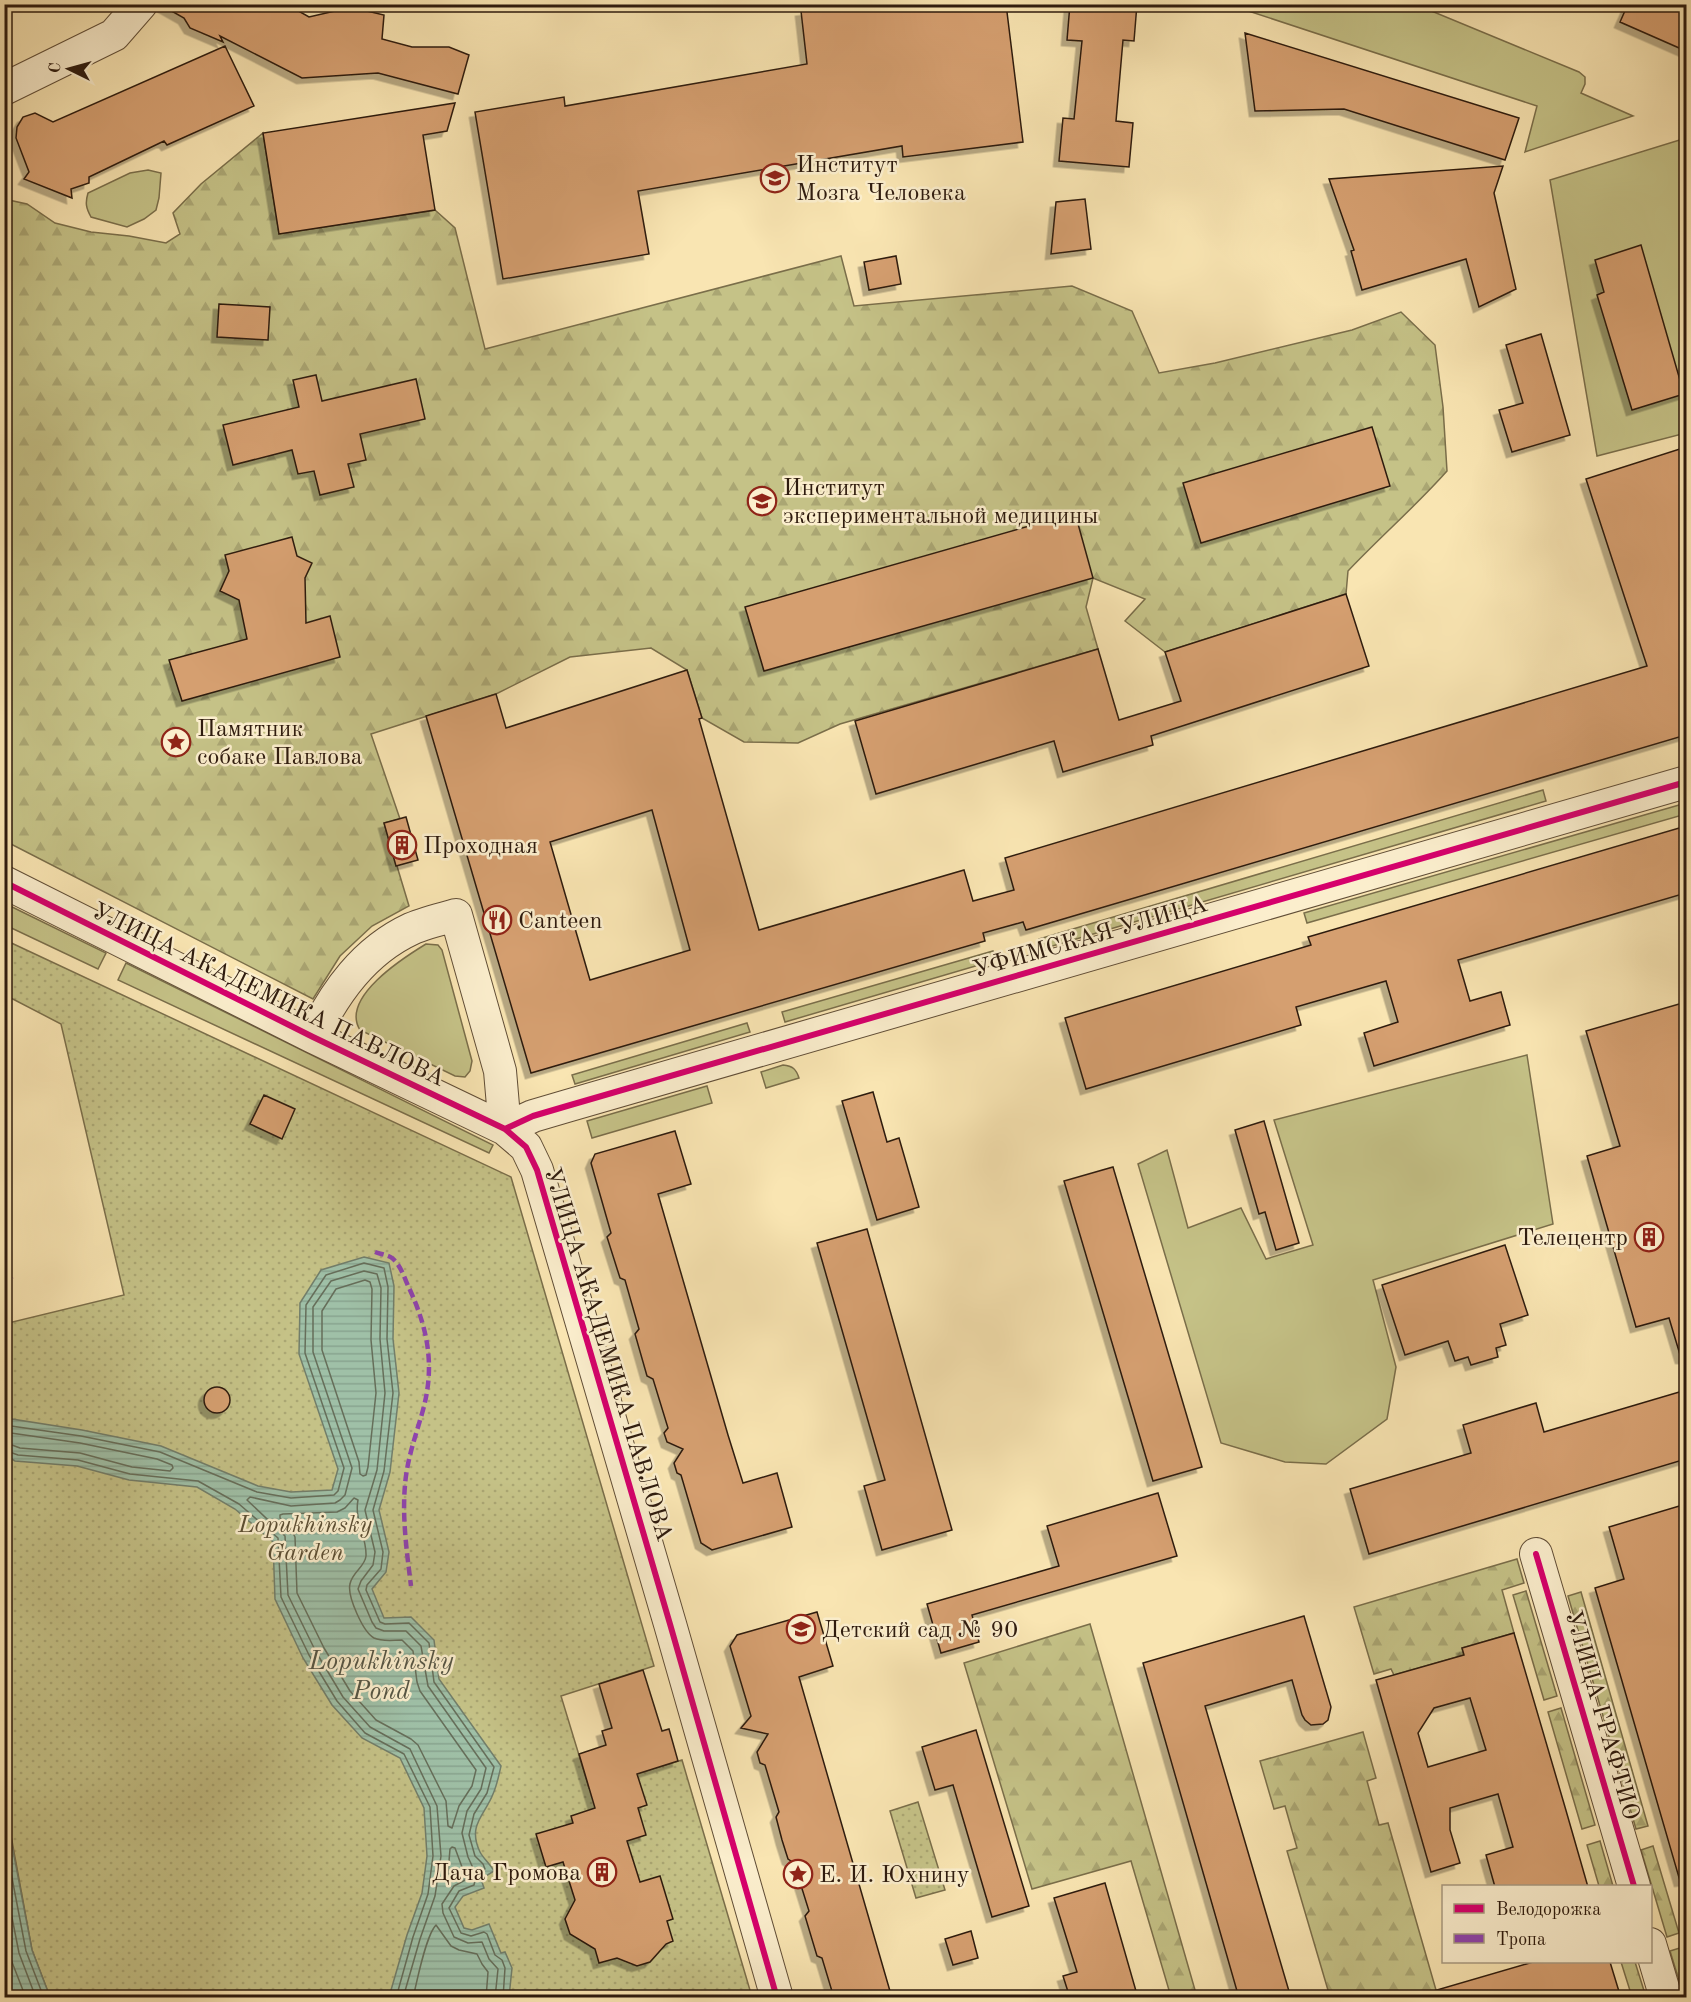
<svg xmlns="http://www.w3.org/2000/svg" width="1691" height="2002" font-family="'Old Standard TT',serif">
  <defs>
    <pattern id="forest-firs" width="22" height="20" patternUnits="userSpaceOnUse" patternTransform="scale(1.5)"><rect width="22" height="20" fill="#c5c287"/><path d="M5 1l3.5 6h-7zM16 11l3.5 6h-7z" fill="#aaa673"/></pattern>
    <pattern id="park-dots" width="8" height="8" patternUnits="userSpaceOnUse" patternTransform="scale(1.5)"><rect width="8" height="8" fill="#c5c287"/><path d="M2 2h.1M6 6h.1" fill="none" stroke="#aaa673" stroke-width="1.8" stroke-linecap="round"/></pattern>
    <pattern id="water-rules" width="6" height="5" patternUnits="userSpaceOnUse" patternTransform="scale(1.5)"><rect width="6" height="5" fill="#9fc0a7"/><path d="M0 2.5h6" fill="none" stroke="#89a48f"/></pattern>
    <filter id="shadow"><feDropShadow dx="-5.5" dy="5.5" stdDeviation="0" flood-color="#0004"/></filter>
  </defs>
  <rect width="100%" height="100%" fill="#f9e5b2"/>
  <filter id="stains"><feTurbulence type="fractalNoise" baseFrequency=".00333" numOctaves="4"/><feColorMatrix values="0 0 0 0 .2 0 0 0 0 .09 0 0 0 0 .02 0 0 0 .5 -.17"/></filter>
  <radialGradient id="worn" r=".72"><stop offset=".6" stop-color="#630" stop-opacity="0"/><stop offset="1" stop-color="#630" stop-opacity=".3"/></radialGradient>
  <path fill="#c5c287" stroke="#7a6e4a" stroke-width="1.5" d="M1230,5H1417L1579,72L1585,77V84L1581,93L1633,116L1525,152L1537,106Z
    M1686,138V433L1597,456L1550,180Z
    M148,170L161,173L159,198L156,210L144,219L127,227L91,217C86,208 85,203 88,193L130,173Z
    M1543,790L1546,801L1042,949L1039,939Z
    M1686,803V814L1307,923L1304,913Z
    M4,903L106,953L98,969L5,925Z
    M426,944L438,945L442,950L472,1061L470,1071L465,1077L455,1076L360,1030C340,998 403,958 426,944Z
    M993,951L996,960L785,1022L782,1012Z
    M126,963L493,1145L489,1153L118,980Z
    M747,1023L750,1032L575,1084L572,1075Z
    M1527,1055L1553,1224L1373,1280L1396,1367L1387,1419L1326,1464L1285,1462L1221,1443L1138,1164L1167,1150L1188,1228L1241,1208L1266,1259L1313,1245L1274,1120Z
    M783,1065C793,1066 796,1069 799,1078L766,1088L761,1072Z
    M707,1086L712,1103L592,1138L587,1121Z"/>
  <path fill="url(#forest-firs)" stroke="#7a6e4a" stroke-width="1.5" d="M263,133L279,234L435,210L455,228L485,349L841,256L854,306L1072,286L1132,311L1159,373L1215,363L1352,330L1401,312L1435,345L1443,407L1447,471C1416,506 1380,537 1348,571L1346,594L1165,652L1125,621L1145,599L1093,578L1086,607L1098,649L840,724L798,743L744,742L702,718L687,670L651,648L570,657L496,694L371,734L400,819L384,823L409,906L372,926L340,956L313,999L5,841L4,199L27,204L55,223L91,232L129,236L166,243L180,234L173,213L201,184Z
    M1517,1559L1524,1583L1502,1590L1514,1633L1462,1648L1464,1655L1394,1675L1391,1669L1374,1674L1354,1607Z
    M1526,1591L1557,1696L1544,1700L1513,1595Z
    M1581,1592L1648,1826L1636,1829L1568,1596Z
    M1090,1624L1197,1997H1171L1131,1861L1032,1889L964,1663Z
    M1561,1708L1595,1825L1582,1829L1548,1712Z
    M1363,1732L1376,1778L1367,1781L1379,1825L1388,1823L1438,1997H1330L1287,1851L1297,1848L1285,1806L1274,1809L1260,1761Z
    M1600,1841L1613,1886H1599L1587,1845Z
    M1653,1846L1679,1933L1667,1937L1641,1850Z
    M1683,1947L1686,1961V1997H1684L1670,1951Z
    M1621,1962H1635L1646,1997H1632Z"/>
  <path fill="url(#park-dots)" stroke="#7a6e4a" stroke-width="1.5" d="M5,940L511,1177L654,1666L561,1696L589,1788L682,1760L752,1997H50L32,1950L5,1803L4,1324L124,1295L61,1024L5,995Z
    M918,1802L945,1890L916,1898L890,1811Z"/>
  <path fill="url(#water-rules)" stroke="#727e6a" stroke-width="1.5" d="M364,1257L389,1263L394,1286L393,1339L399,1393L390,1472L379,1510L389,1552L386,1572L372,1589L384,1618L411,1617L434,1640L439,1679L501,1766C499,1775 497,1785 493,1794C485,1815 467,1825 480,1852C483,1858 490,1864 494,1871L481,1879L484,1888L463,1896L455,1907L464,1928L472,1930L489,1924L501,1953L505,1952L512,1968L509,1997H389L407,1935L422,1893L427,1856L424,1808L400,1758L362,1738L332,1705L303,1658L275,1599L273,1542L235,1509L197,1487L129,1480L77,1466L15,1461L5,1455V1418L82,1430L161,1446L258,1486L291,1492L332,1490L338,1469L299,1354L300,1303L321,1270Z
    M4,1803L32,1950L50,1997H5Z"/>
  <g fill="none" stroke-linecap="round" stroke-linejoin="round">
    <path stroke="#666e5a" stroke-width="1.5" d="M365,1280L370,1282L372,1289L371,1340L376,1393L368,1467L366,1475L363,1476L360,1474L359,1462L322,1350V1311L336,1289Z
      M4,1425L81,1436L160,1452L257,1492L291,1498L334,1495L338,1491L344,1468L305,1353L306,1305L326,1275L364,1263L384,1268L388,1287L387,1339L393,1393L384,1471L373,1510L383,1552L381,1569L367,1585L366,1590L380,1622L385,1624L409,1623L429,1643L434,1682L494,1767L487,1793L474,1814L469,1835L475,1856L483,1864L485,1869L476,1876L474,1885L459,1891L449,1908L461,1933L471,1936L484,1932L487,1934L495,1955L502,1960L505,1968L503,1998
      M4,1432L80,1443L157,1459L172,1465L173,1468L170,1471L132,1467L80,1453L20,1448L4,1442
      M4,1450L18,1455L78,1460L130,1474L198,1481L239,1504L278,1538L281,1597L309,1655L337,1701L365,1733L404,1754L430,1807L433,1856L428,1894L413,1937L396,1998
      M354,1498L358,1500C354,1520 367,1537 366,1556C365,1567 352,1572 350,1584C347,1596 363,1632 374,1638C383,1642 393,1640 402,1640L413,1651L417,1682L420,1691L476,1770L472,1786L459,1806L452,1828L448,1826L446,1801L418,1745L411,1739L376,1720L350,1691L324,1648L297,1593L295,1537L291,1529L280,1518V1515L283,1514L337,1512L345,1508Z
      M4,1836L26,1951L44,1998
      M452,1847L455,1848L462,1867L459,1873L450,1876L448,1873L450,1849Z
      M4,1877L19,1953L36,1998
      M4,1927L10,1957L26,1998
      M403,1998L420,1939L435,1896L441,1856L437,1806L410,1749L370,1727L343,1697L316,1652L288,1595L285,1536L247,1500L250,1497L291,1506L335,1503L340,1500L345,1495L352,1468L313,1352V1307L331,1281L364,1271L377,1274L381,1288L380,1339L385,1393L377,1470L365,1510L375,1552L373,1565L361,1581L358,1589L372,1622L376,1628L384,1631H406L421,1646L428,1686L486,1768L481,1789L467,1811L462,1833L468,1857L473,1868L467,1879L454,1886L442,1904L443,1913L454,1937L468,1943L482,1942L489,1959L498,1969L495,1998
      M413,1998C417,1981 426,1935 436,1925L451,1946L459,1950L477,1954L482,1964L488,1972L486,1998"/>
  </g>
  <path fill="#d59f70" stroke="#2e1b0e" stroke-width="1.5" fill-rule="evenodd" filter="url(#shadow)" d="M159,4H286L309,17L335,11H367L384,15L382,39L412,47H449L469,55L458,94L378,73L302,78L220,36L223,42L190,28L184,18Z
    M857,4H861L862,9L893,4H1006L1023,142L903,157L902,146L638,191L649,254L503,279L475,112L564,97L565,106L807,64L801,11Z
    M1070,4H1137L1134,41L1123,40L1116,121L1133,123L1129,167L1059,161L1063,118L1074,119L1082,41L1067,40Z
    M1628,4H1686V51L1620,22Z
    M1245,33L1519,118L1505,160L1344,109L1255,111Z
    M225,46L254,106L167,145L164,141L89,177V183L71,189L72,198L24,179L29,172L16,138L17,127L23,117L35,113L53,122Z
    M455,103L447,131L423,135L435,210L279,234L263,133Z
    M1503,166L1494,193L1516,289L1479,307L1466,259L1362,290L1351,251L1354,250L1329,179Z
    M1085,199L1091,249L1051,254L1056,202Z
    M1641,245L1684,394L1632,410L1597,295L1604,292L1595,260Z
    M896,256L901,284L869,290L864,262Z
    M219,304L270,307L268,340L217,337Z
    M1541,334L1570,435L1512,452L1499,410L1523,403L1506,345Z
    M316,375L322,401L416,379L425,419L360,434L366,460L348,464L354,487L320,495L314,471L298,474L292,450L233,465L223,425L299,407L293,380Z
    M1372,427L1390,486L1201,543L1183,483Z
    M1686,447V735L1026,930L1023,922L983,933L985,941L531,1073L426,716L496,694L506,728L687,670L702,718L699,719L759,930L964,870L973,901L1014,890L1005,858L1647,666L1586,479ZM652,810L690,950L590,980L550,842Z
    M1075,513L1093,578L764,671L745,607Z
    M292,537L297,556L312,563L305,578L306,623L330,616L340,657L182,701L169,660L247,639L239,600L220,591L229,571L225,555Z
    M1346,594L1369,666L1151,736L1153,745L1063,772L1054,741L876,794L855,721L1098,649L1119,720L1181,701L1165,652Z
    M406,817L418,860L396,866L384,823Z
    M1686,826V893L1458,960L1470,1001L1501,992L1510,1025L1374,1066L1364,1033L1398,1022L1386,981L1296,1007L1301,1025L1086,1089L1065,1018L1311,945L1308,937Z
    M1686,1002V1358H1681L1669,1318L1636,1327L1587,1156L1620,1146L1586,1031Z
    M873,1092L887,1142L899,1138L919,1207L877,1220L842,1101Z
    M264,1095L295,1109L282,1139L250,1124Z
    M1264,1121L1299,1243L1276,1250L1265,1212L1259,1214L1235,1130Z
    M675,1131L691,1184L658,1194L728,1435L743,1483L777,1473L792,1527L712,1550L701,1543L681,1475L677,1473L674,1463L683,1449L667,1442L664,1433L668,1428L653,1379L647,1376L635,1334L639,1329L625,1280L620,1278L607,1237L611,1233L591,1163L595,1154Z
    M1113,1167L1202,1467L1153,1481L1064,1181Z
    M867,1229L952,1530L882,1550L864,1486L885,1480L817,1243Z
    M1505,1245L1528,1315L1500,1324L1506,1345L1496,1348L1498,1357L1471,1365L1468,1357L1455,1361L1448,1341L1405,1355L1382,1285Z
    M204 1400a13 13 0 1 1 26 0a13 13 0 1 1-26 0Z
    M1686,1390V1459L1369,1554L1350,1489L1471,1453L1463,1425L1536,1403L1544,1432Z
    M1158,1493L1177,1556L972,1615L979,1642L941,1653L927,1604L1059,1566L1047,1526Z
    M1686,1504V1880L1680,1881L1595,1588L1624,1579L1609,1527Z
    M817,1612L833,1666L799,1677L892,1998H834L822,1958L817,1956L805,1916L809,1911L794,1863L788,1859L782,1840L776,1817L779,1812L765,1765L760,1763L757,1752L768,1734L741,1728L751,1716L730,1646L737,1635Z
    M1304,1616L1331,1707L1328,1720L1323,1724L1311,1725L1305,1720L1302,1715L1292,1680L1205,1706L1291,1998H1239L1143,1663Z
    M1514,1633L1565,1807L1588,1887H1495L1486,1855L1513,1847L1498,1794L1450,1808V1830L1460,1863L1431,1872L1376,1680L1464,1655L1462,1648ZM1470,1698L1486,1750L1428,1767L1418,1733L1434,1708Z
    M643,1670L662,1731L669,1729L678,1761L637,1774L647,1805L638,1808L646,1835L627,1841L640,1882L660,1876L673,1919L667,1921L673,1941L666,1944L650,1962L637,1966L617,1958L599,1963L595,1949L570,1934L565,1919L575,1900L563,1862L546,1867L536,1834L573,1823L571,1816L595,1808L579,1754L606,1745L602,1731L612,1728L599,1684Z
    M976,1730L1029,1906L992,1917L953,1785L935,1790L922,1747Z
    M1105,1883L1138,1998H1070L1063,1976L1077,1972L1054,1898Z
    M971,1931L978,1958L953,1965L945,1939Z
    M1533,1962H1610L1621,1998H1431L1430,1992Z"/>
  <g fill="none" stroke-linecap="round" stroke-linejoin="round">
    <g stroke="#614e37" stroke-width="34">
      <path id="minor" d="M4,89L114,35L141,4
        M4,882L313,1037L505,1129L526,1147L537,1170L670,1624L777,1998
        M313,1037C335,992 364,951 411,929C425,923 441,919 456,915L500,1071L505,1129
        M505,1129L533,1116L567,1106L1686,782
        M1536,1554L1634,1886
        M1650,1944L1666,1998"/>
    </g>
    <use href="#minor" stroke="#fbeecd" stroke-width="32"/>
    <path stroke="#8e44ad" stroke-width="4.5" stroke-dasharray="9 4.5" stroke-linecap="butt" d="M375,1252C380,1254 388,1255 392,1258C401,1265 405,1280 410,1290C428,1330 435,1366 423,1410C416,1435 407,1459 405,1485C402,1519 407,1553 411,1586
      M4,1288L12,1277"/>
    <g stroke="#fbeecd" stroke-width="10">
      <path id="cycleway" d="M4,882L313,1037L505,1129L526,1147L537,1170L670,1624L777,1998
        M505,1129L533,1116L567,1106L1686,782
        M1536,1554L1634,1886"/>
    </g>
    <use href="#cycleway" stroke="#d6006c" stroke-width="6"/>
  </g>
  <defs>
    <g id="university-ring" transform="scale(1.5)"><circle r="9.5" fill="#fbeecd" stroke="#8f2418" stroke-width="1.5"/><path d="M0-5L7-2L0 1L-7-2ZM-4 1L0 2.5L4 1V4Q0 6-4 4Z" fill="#8f2418"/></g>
    <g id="sight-ring" transform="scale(1.5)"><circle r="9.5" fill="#fbeecd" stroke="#8f2418" stroke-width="1.5"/><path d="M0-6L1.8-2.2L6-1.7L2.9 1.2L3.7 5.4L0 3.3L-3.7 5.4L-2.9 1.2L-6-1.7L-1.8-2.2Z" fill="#8f2418"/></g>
    <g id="building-ring" transform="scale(1.5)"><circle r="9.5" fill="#fbeecd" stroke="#8f2418" stroke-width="1.5"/><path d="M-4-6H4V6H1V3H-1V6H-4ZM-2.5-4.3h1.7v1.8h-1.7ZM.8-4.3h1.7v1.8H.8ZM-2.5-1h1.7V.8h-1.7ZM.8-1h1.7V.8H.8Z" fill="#8f2418"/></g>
    <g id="restaurant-ring" transform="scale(1.5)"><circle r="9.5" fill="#fbeecd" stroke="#8f2418" stroke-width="1.5"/><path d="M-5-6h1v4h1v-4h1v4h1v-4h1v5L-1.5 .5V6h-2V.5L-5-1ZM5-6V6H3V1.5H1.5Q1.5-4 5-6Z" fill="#8f2418"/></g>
    <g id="school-ring" transform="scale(1.5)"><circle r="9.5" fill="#fbeecd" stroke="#8f2418" stroke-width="1.5"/><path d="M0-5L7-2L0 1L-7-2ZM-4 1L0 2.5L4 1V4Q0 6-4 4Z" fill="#8f2418"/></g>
  </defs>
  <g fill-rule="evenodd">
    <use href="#university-ring" x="775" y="178"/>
    <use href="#university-ring" x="762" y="501"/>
    <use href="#sight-ring" x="176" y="742"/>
    <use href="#building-ring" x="402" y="845"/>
    <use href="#restaurant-ring" x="497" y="920"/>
    <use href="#building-ring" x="1649" y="1237"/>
    <use href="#school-ring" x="801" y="1629"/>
    <use href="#building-ring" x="602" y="1872"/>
    <use href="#sight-ring" x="798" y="1874"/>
  </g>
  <g text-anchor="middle" stroke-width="5" stroke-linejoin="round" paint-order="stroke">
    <g font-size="24" fill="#2e1b0e" stroke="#fbeecd" text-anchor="start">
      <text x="796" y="172">Институт<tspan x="796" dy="28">Мозга Человека</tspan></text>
      <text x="783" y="495">Институт<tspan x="783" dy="28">экспериментальной медицины</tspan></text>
      <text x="197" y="736">Памятник<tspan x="197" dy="28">собаке Павлова</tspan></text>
      <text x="423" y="853">Проходная</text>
      <text x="518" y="928">Canteen</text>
      <text x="1628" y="1245" text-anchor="end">Телецентр</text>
      <text x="822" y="1637">Детский сад № 90</text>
      <text x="581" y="1880" text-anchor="end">Дача Громова</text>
      <text x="819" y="1882">Е. И. Юхнину</text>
    </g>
    <g font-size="24" fill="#2e1b0e" stroke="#fbeecd">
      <text transform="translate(1090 936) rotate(-16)" y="8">УФИМСКАЯ УЛИЦА</text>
      <text transform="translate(269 994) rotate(26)" y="8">УЛИЦА АКАДЕМИКА ПАВЛОВА</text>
      <text transform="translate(609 1354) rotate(73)" y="8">УЛИЦА АКАДЕМИКА ПАВЛОВА</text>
      <text transform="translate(1603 1715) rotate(74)" y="8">УЛИЦА ГРАФТИО</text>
    </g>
    <g font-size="24" font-style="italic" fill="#5b4d32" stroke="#fbeecd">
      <text x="305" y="1532">Lopukhinsky<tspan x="305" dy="28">Garden</tspan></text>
    </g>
    <g font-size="26" font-style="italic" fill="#565544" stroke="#fbeecd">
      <text x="381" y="1669">Lopukhinsky<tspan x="381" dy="30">Pond</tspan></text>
    </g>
  </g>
  <rect width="1691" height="2002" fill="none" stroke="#f9e5b2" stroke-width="24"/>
  <rect x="6" y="6" width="1679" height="1990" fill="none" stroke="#2e1b0e" stroke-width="3"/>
  <rect x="12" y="12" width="1667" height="1978" fill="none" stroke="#2e1b0e" stroke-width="1.5"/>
  <rect x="1442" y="1885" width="210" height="78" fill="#fbeecd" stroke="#a99a81" stroke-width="1.5"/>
  <rect x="1454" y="1904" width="30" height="9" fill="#d6006c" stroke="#a99a81" stroke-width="1.5"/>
  <text x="1496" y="1915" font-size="18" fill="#2e1b0e">Велодорожка</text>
  <rect x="1454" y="1934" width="30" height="9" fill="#8e44ad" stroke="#a99a81" stroke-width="1.5"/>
  <text x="1496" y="1945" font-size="18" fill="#2e1b0e">Тропа</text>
  <g transform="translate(69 69) rotate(275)" stroke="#fbeecd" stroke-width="4.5" paint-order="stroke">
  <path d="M0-4.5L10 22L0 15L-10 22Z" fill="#2e1b0e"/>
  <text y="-9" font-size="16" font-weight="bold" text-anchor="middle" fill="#2e1b0e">С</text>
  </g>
  <rect width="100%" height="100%" filter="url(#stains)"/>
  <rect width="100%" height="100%" fill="url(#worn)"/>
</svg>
